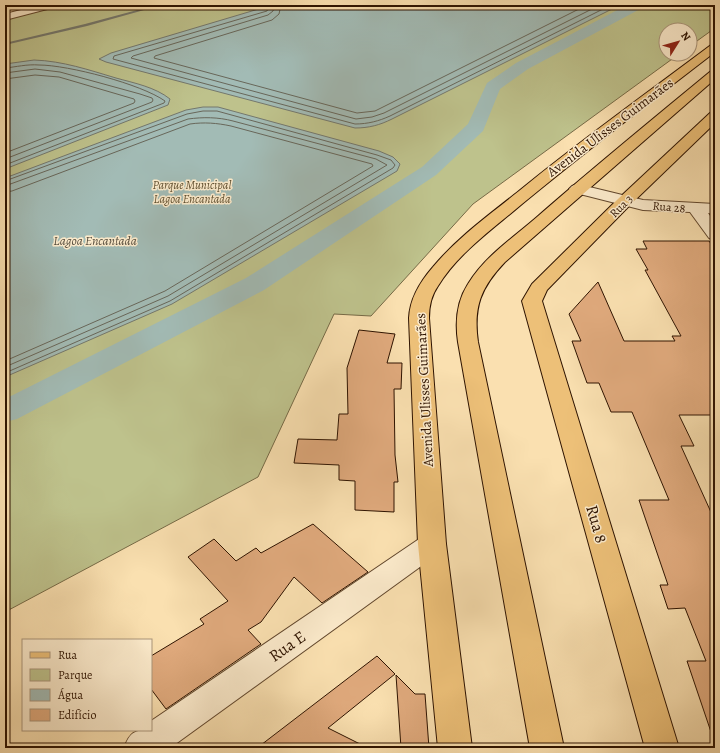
<svg xmlns="http://www.w3.org/2000/svg" width="720" height="753" font-family="Alegreya,serif">
  <rect width="100%" height="100%" fill="#fae0b0"/>
  <filter id="stains"><feTurbulence type="fractalNoise" baseFrequency=".005" numOctaves="4"/><feColorMatrix values="0 0 0 0 .2 0 0 0 0 .09 0 0 0 0 .02 0 0 0 .5 -.17"/></filter>
  <radialGradient id="worn" r=".72"><stop offset=".6" stop-color="#630" stop-opacity="0"/><stop offset="1" stop-color="#630" stop-opacity=".3"/></radialGradient>
  <path fill="#bec28c" stroke="#766a46" d="M62,5H715V28L690,46V30H666V54H679L473,204L371,316L334,314L258,477L5,612V19Z"/>
  <path fill="#a2bbb5" stroke="#74786d" d="M272,5H620L392,119C380,125 369,128 355,128L106,62L99,59L111,53Z
    M34,60C63,61 89,70 116,78C134,83 155,87 170,99L168,105L5,169V64Z
    M203,107H218L379,151L393,157L400,164L397,171L172,304L5,377V178L186,110Z"/>
  <g fill="none" stroke-linecap="round" stroke-linejoin="round">
    <path stroke="#68675a" stroke-width="1" d="M270,5L267,11L114,56L113,59L355,124C368,124 379,121 390,116L611,5
      M275,5L273,11L268,15L133,56L131,58L356,119L372,117L384,113L600,5
      M281,5L279,14L272,20L155,56L154,58L357,113L375,111L587,5
      M5,68C16,67 27,64 39,65C68,65 141,84 165,101L164,103L5,165
      M5,73L35,69L60,72L140,94L152,98L153,100L152,102L5,159
      M5,79L35,75L59,77L134,99L135,101L134,103L5,153
      M5,181L187,114L203,111H217L377,155L391,160L395,165L393,168L170,301L5,373
      M5,186L188,119C203,117 218,117 233,121L376,159L387,165L168,296L5,367
      M5,192L12,191L190,124C204,122 217,123 231,126L372,164L373,166L165,291L5,361"/>
    <path fill="#74786d" fill-rule="evenodd" d="M156,5H162L87,26L5,45V43L85,24Z"/>
    <path fill="#a2bbb5" fill-rule="evenodd" d="M627,5H643L642,8L528,69L500,89L483,131L436,175L264,290L17,419L5,422V399L246,278L422,167L468,124L487,83L516,63Z"/>
  </g>
  <path fill="#e0aa7d" stroke="#2e1300" d="M643,241H709L715,249V415H679L694,446H681L715,521V731L711,732L687,661H706L685,608L668,609L660,585H668L639,500H669L632,412H611L599,383H587L572,341H581L569,314L598,282L624,341H675L672,336H681L645,270H648L636,249H647Z
    M359,330L395,334L387,363H402L401,389H394L395,455L398,482H394V512L355,510V481L339,480V465L294,463L298,439L337,440L339,414H348L347,368Z
    M313,524L368,572L322,603L294,577L261,622L248,630L261,644L166,709L151,689V656L204,624L200,619L228,601L188,557L214,539L236,561L256,548L261,553Z
    M377,656L395,674L328,728L368,748H257Z
    M396,675L415,694H425L429,748H401Z"/>
  <g fill="none" stroke-linecap="round" stroke-linejoin="round">
    <g stroke="#61462c" stroke-width="2">
      <path id="minor" d="M41,5H57L55,7L5,20V14Z
        M577,184L643,200L715,204V214L708,213L715,223V239L709,238L690,212L643,210L572,192L569,189L572,186Z
        M432,533L442,537L446,544L442,551L170,748H124C130,732 134,730 151,730V721L422,537Z"/>
    </g>
    <g stroke="#2e1300" stroke-width="2">
      <path id="major" d="M715,44V52C650,102 585,152 522,204C493,229 458,253 438,286C431,296 429,307 429,318L446,544L472,748H438L418,544L409,318C410,298 420,282 433,267C457,238 489,215 519,191C581,140 647,93 711,45Z
        M715,70V79L505,262C481,287 473,307 478,342L564,748H530L458,342C455,322 457,301 468,284C485,256 513,238 537,217C594,167 653,119 711,71Z
        M715,112V123L630,205L547,290L542,301L679,748H645L522,301L532,284L618,199L710,113Z"/>
    </g>
    <use href="#minor" fill="#fcebcc" fill-rule="evenodd"/>
    <use href="#major" fill="#edc078" fill-rule="evenodd"/>
  </g>
  <g text-anchor="middle" stroke-width="3" stroke-linejoin="round" paint-order="stroke">
    <g font-size="12" font-style="italic" fill="#605031" stroke="#fcebcc">
      <text x="192" y="189">Parque Municipal<tspan x="192" dy="14">Lagoa Encantada</tspan></text>
    </g>
    <g font-size="12" fill="#2e1300" stroke="#fcebcc">
      <text transform="translate(621 206) rotate(-45)" y="4">Rua 3</text>
      <text transform="translate(669 207) rotate(5)" y="4">Rua 28</text>
    </g>
    <g font-size="13" font-style="italic" fill="#574e3f" stroke="#fcebcc">
      <text x="95" y="245">Lagoa Encantada</text>
    </g>
    <g font-size="14" fill="#2e1300" stroke="#fcebcc">
      <text transform="translate(610 127) rotate(-37)" y="5">Avenida Ulisses Guimarães</text>
      <text transform="translate(424 390) rotate(-93)" y="5">Avenida Ulisses Guimarães</text>
    </g>
    <g font-size="17" fill="#2e1300" stroke="#fcebcc">
      <text transform="translate(597 524) rotate(74)" y="6">Rua 8</text>
      <text transform="translate(287 646) rotate(-35)" y="6">Rua E</text>
    </g>
  </g>
  <rect width="720" height="753" fill="none" stroke="#fae0b0" stroke-width="20"/>
  <rect x="6" y="6" width="708" height="741" fill="none" stroke="#2e1300" stroke-width="2"/>
  <rect x="10" y="10" width="700" height="733" fill="none" stroke="#2e1300"/>
  <rect x="22" y="639" width="130" height="92" fill="#fcebcc" stroke="#aa957a"/>
  <rect x="30" y="652" width="20" height="6" fill="#edc078" stroke="#aa957a"/>
  <text x="58" y="659" font-size="12" fill="#2e1300">Rua</text>
  <rect x="30" y="669" width="20" height="12" fill="#bec28c" stroke="#aa957a"/>
  <text x="58" y="679" font-size="12" fill="#2e1300">Parque</text>
  <rect x="30" y="689" width="20" height="12" fill="#a2bbb5" stroke="#aa957a"/>
  <text x="58" y="699" font-size="12" fill="#2e1300">Água</text>
  <rect x="30" y="709" width="20" height="12" fill="#e0aa7d" stroke="#aa957a"/>
  <text x="58" y="719" font-size="12" fill="#2e1300">Edifício</text>
  <g transform="translate(678 42) rotate(53)"><circle r="19" fill="#fcebcc" stroke="#aa957a"/>
  <path d="M0-3L7 15L0 10L-7 15Z" fill="#8f2418"/>
  <text y="-6" font-size="11" font-weight="bold" text-anchor="middle" fill="#2e1300">N</text>
  </g>
  <rect width="100%" height="100%" filter="url(#stains)"/>
  <rect width="100%" height="100%" fill="url(#worn)"/>
</svg>
